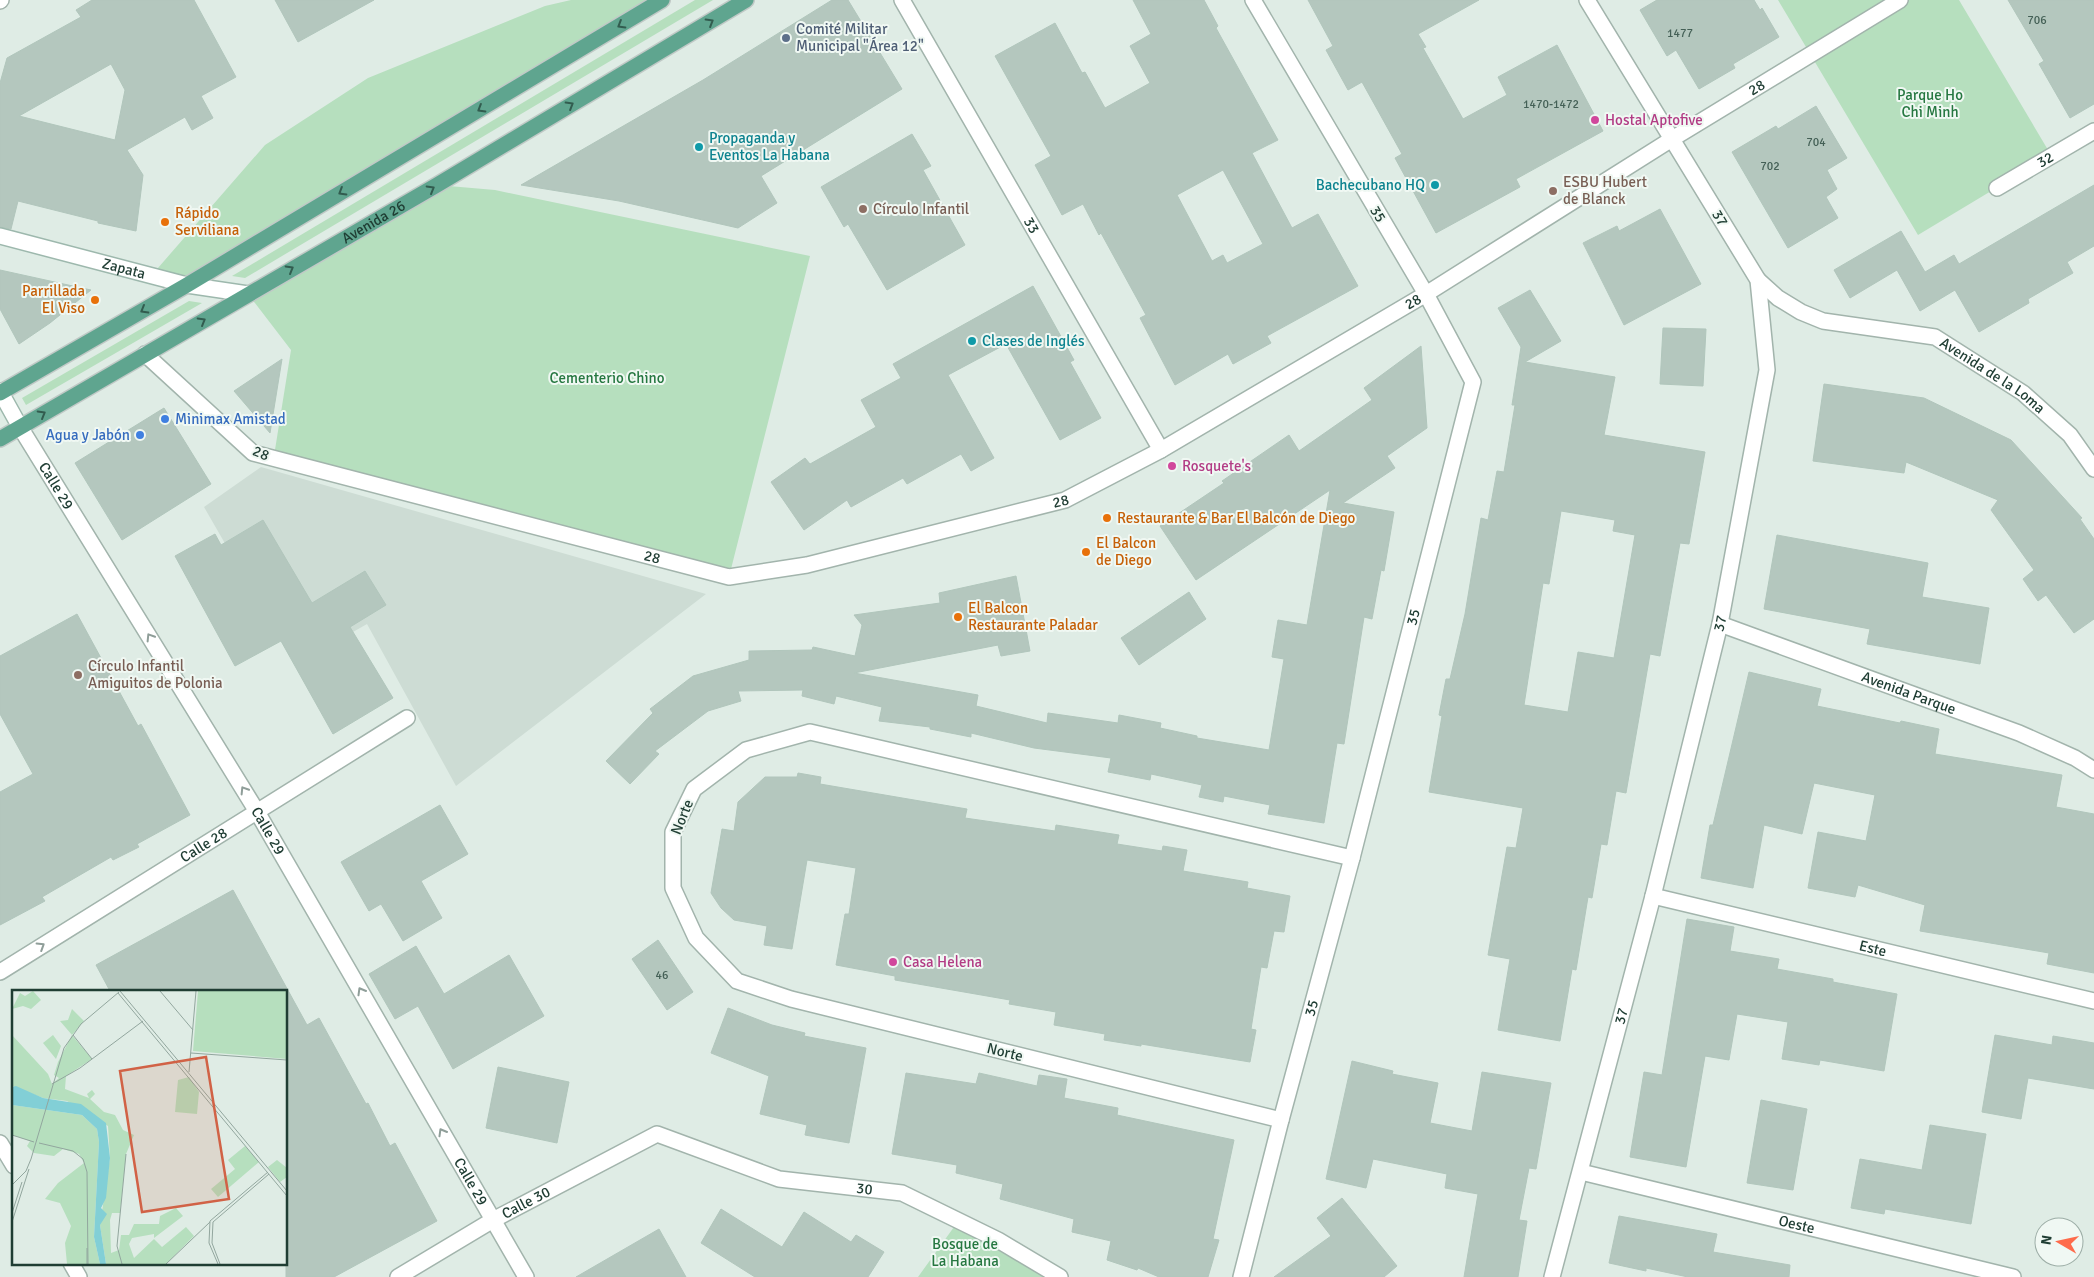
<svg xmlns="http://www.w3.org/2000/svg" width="2094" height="1277" font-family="Signika,sans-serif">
  <rect width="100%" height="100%" fill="#dfece5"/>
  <path fill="#cddcd4" d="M261,467L706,594L456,786L367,624L295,665L204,507Z"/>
  <path fill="#b6dfbe" d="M571,0H662L187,285L151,276L265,145L368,78L545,6Z
    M695,0H713L245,278L232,276Z
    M1778,0H1959L2051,155L1918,235Z
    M437,185L495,190L810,256L729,577L274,456L291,350L248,294Z
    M189,301L202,303L26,405L22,398Z
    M959,1220L1055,1277H918Z"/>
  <path fill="#b4c7be" stroke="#b1c6bc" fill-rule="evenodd" d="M92,0H194L236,77L201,96L213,118L192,130L185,117L127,150L143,175L136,231L98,223V221L18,201L11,229L0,227V83L7,58L81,17L76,10ZM111,64L125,90L115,140L19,116Z
    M275,0H374L298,42Z
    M832,0H848L902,89L761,176L777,203L738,228L619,201L521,185L703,80Z
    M1133,0H1204L1218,26L1216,28L1278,140L1252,153L1292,228L1318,214L1358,286L1267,336L1271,343L1233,364L1228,354L1175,385L1140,318L1146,315L1101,233L1099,235L1083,204L1062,215L1035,165L1051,156L995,56L1055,23L1082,73L1085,72L1105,108L1150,83L1130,46L1151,34ZM1223,170L1263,244L1227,263L1223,255L1212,261L1177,195Z
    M1308,0H1479L1418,34L1426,47L1423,48L1463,119L1507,95L1498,77L1557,45L1603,131L1516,179L1520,187L1436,233L1395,158L1402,154L1362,82L1348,90L1326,50L1333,46Z
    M1657,0H1754L1760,10L1762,8L1779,37L1733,64L1735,68L1699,89L1676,50L1667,56L1640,10Z
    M2008,0H2094V104L2070,118L2039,64L2044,61Z
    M1816,106L1847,158L1827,170L1837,189L1826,197L1838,218L1788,248L1732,152L1776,126L1778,129Z
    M912,134L931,166L923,170L965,245L887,290L848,224L844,227L821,187Z
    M2094,185V246L2067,262L2073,273L2028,299L2029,303L1979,332L1955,290L1920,311L1897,270L1850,298L1834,270L1901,231L1925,272L1954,255L1959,264Z
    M1660,209L1701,284L1624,325L1583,243L1617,226L1619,231Z
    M0,270L91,290L50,323L19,344L0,309Z
    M1033,286L1074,360L1070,362L1101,418L1060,440L1006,344L948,375L994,458L971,471L961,454L907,484L903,478L851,507L847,500L804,530L771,482L805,458L810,464L876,427L861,400L901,378L893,364Z
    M1530,290L1561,341L1525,362L1615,377L1604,435L1705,452L1689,544L1680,543L1660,656L1650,654L1626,793L1616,791L1607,845L1601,844L1592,898L1588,897L1576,970L1572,969L1560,1041L1498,1030L1510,959L1488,955L1507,847L1516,848L1523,808L1429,792L1442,716L1439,715L1446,679H1450L1465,614L1481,518L1488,520L1497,471L1504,472L1515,405H1512L1521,347L1498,308ZM1561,511L1615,520L1613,531L1635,535L1614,658L1578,652L1568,712L1524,705L1543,583L1549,584Z
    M1663,328L1706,329L1703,386L1660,384Z
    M1421,346L1427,428L1387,456L1395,468L1343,503L1394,512L1384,571L1381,570L1372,619L1364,617L1344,744L1337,743L1324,823L1268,814L1270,805L1224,796L1223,802L1199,797L1202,785L1151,774L1150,780L1108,772L1111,758L1034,748L971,733V737L930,729V727L879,721L882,707L836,696L834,704L802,696L803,690L738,691L741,701L708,711L655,751L659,754L630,784L606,761L653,713L650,709L693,676L749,660V651L812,650L813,647L855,656L862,625L854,615L940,603L939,593L1016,576L1030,651L1001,656L998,645L854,673L978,695L976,706L1047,723L1048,713L1118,723L1119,715L1161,723L1160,728L1197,736V738L1269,750L1284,659L1272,657L1278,620L1307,625L1330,490L1196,580L1160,526L1224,483L1222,481L1289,435L1299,451L1372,400L1364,388Z
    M282,359L270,433L234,391Z
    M1824,384L1924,398L2011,440L2082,518L2080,519L2094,539V619L2074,633L2046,595L2038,601L2023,579L2034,570L1991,510L1998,500L1906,462L1904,473L1813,461Z
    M164,408L211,484L122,540L75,463Z
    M263,520L312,603L365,571L386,605L350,627L393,698L333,734L281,641L235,666L175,556L215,534L221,545Z
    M1777,535L1928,563L1922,597L1989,608L1980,664L1867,644L1870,629L1764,609Z
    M1189,592L1206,619L1139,665L1121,638Z
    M77,614L138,726L141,724L190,815L137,844L139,847L113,860L111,857L42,897L45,901L0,925V792L33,774L0,714V656Z
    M1749,672L1821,689L1817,706L1900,723L1901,721L1939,729L1935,754L2062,775L2056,807L2094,814V973L2047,964L2049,953L1920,931L1925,905L1858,885L1855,897L1808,888L1818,832L1866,841L1875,795L1814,783L1802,834L1764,825L1753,888L1701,878L1710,825H1713Z
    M798,773L821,777L820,784L967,809L965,818L1055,831L1056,825L1119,835L1117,844L1162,851L1163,846L1187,850L1183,871L1248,882L1247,888L1290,896L1284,932L1274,931L1267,968L1261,967L1251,1029L1256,1030L1250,1062L1141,1044V1046L1104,1040L1105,1034L1054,1025L1056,1012L1009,1004L1010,1000L895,980V976L836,965L845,914H849L856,868L807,860L792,949L764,945L767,926L734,920L721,908L711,893L722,829L734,831L738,802L765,777H797Z
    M440,805L468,854L421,881L442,918L403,941L381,904L369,911L341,862Z
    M233,890L307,1025L319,1018L366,1104L368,1103L390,1146L395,1143L437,1221L334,1277H286V991H110L96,965Z
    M1687,919L1734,927L1730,951L1779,959L1777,969L1833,979V982L1897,994L1884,1071L1820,1060L1819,1065L1782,1059L1788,1022L1737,1014L1729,1060L1705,1056L1686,1167L1630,1157L1644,1072L1662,1075Z
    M658,940L693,992L667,1010L632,959Z
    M416,946L444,994L509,955L544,1016L453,1069L418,1006L395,1019L369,974Z
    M728,1008L772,1025L805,1033L804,1036L866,1048L849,1143L805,1135L807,1125L760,1114L769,1076L711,1053Z
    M1995,1035L2052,1045L2053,1036L2094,1043V1089L2028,1078L2021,1119L1982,1112Z
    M1352,1061L1393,1071L1392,1074L1438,1083L1430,1123L1472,1131L1482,1072L1551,1083L1536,1169L1529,1168L1519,1220L1527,1221L1518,1277H1464L1478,1194L1445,1188L1447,1174L1373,1159L1366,1188L1326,1179Z
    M498,1067L569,1082L557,1143L486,1128Z
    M906,1073L976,1084L979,1073L1037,1086L1039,1075L1067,1079L1064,1098L1118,1108L1117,1115L1234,1140L1213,1239L1219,1240L1208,1277H1159L1138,1268L1137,1270L1107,1260L1111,1241L1072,1232L1074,1219L1000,1199L1003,1184L956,1173L957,1165L892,1154Z
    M1761,1100L1807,1109L1793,1190L1747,1183Z
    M1930,1125L1986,1134L1971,1224L1885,1209L1884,1214L1851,1208L1860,1159L1922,1170Z
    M1342,1198L1397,1266L1384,1277H1274L1331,1236L1317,1218Z
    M721,1209L782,1247L804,1212L851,1242L856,1235L884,1252L868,1277H755L701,1243Z
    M1619,1216L1717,1234L1713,1252L1790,1265L1789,1277H1688L1646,1268V1271L1609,1263Z
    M659,1229L686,1277H576Z"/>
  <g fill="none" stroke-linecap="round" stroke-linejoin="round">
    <g stroke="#a2b4ac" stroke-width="18">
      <g id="minor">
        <path id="s1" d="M902,0L1161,450"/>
        <path d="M0,1L1,0"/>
        <path id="s2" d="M1997,188L2094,131"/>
        <path id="s3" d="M1758,280L1778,298L1801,312L1823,321L1935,337L2023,393L2070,435L2094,469"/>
        <path id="s4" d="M145,354L253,453L729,577L807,565L1065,500L1161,450L1426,294L1672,139L1900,0"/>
        <path id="s5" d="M20,427L256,810L526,1277"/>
        <path id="s6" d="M1720,624L2019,733L2075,758L2094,770"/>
        <path id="s7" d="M1653,896L2094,1001"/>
        <path id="s8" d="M0,972L407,718"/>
        <path d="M1281,1120L791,999L737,981L696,938L673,888V832L694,789L746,750L810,732L1352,858"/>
        <path d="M0,1143L14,1166"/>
        <path id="s9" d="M1581,1172L2013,1277"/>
        <path d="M71,1263L79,1277"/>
        <path id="s10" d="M398,1277L493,1220L657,1134L779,1179L902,1193L998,1240L1060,1277"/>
        <path id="s11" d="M1241,1277L1281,1120L1352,858L1473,382L1426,294L1253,0"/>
        <path id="s12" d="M1552,1277L1653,896L1720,624L1767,370L1758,280L1587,0"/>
      </g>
    </g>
    <g stroke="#9db8ad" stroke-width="18">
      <g id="secondary">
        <path id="s13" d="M0,236L187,285L248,294"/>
        <path d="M0,391L20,427"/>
      </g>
    </g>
    <g stroke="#c0c9c6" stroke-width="18">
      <g id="primary">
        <path d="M0,393L187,285L662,0"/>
        <path id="s14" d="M0,439L437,185L746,0"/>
      </g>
    </g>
    <use href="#minor" stroke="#fff" stroke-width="15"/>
    <use href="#secondary" stroke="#fff" stroke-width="15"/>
    <use href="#primary" stroke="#5fa58f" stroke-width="15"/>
  </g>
  <defs><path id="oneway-chevron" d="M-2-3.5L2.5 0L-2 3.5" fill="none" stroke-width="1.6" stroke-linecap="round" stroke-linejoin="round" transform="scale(1.25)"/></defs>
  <g stroke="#325c4f">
    <use href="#oneway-chevron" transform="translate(710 22) rotate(-31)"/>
    <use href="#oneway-chevron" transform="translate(621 25) rotate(149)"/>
    <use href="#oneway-chevron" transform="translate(570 105) rotate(-31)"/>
    <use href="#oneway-chevron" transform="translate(481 109) rotate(149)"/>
    <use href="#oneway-chevron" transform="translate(431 189) rotate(-30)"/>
    <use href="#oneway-chevron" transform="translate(342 192) rotate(149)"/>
    <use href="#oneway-chevron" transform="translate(290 269) rotate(-30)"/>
    <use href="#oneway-chevron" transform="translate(144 310) rotate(150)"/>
    <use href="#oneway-chevron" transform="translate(202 321) rotate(-30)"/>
    <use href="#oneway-chevron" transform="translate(42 414) rotate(-30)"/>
  </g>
  <g stroke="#8f9e99">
    <use href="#oneway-chevron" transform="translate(150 637) rotate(-122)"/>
    <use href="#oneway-chevron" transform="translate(244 790) rotate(-122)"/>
    <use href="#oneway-chevron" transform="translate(41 946) rotate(-32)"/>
    <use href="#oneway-chevron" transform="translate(361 991) rotate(-120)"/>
    <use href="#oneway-chevron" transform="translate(442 1132) rotate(-120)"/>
  </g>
  <circle fill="#5c6f8a" stroke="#f0f8f3" stroke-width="2" cx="786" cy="38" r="5"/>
  <g fill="#d1479c" stroke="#f0f8f3" stroke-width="2">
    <circle cx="1595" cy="120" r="5"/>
    <circle cx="1172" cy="466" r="5"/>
    <circle cx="893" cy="962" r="5"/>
  </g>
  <g fill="#0f9aa8" stroke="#f0f8f3" stroke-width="2">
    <circle cx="699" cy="147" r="5"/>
    <circle cx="1435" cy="185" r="5"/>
    <circle cx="972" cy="341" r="5"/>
  </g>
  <g fill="#8d6e63" stroke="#f0f8f3" stroke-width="2">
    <circle cx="1553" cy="191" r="5"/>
    <circle cx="863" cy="209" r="5"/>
    <circle cx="78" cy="675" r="5"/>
  </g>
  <g fill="#e8710a" stroke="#f0f8f3" stroke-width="2">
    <circle cx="165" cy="222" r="5"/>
    <circle cx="95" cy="300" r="5"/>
    <circle cx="1107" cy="518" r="5"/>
    <circle cx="1086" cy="552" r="5"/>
    <circle cx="958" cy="617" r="5"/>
  </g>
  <g fill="#3f7fe0" stroke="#f0f8f3" stroke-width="2">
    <circle cx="165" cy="419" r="5"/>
    <circle cx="140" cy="435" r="5"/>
  </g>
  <g text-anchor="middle" stroke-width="4" stroke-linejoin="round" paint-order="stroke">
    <g font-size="12" fill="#446056">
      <text x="2037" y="24">706</text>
      <text x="1680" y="37">1477</text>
      <text x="1551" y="108">1470-1472</text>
      <text x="1816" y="146">704</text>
      <text x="1770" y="170">702</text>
      <text x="662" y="979">46</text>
    </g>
    <g font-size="15" fill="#4e5e75" stroke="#f0f8f3" text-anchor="start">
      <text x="796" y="34">Comité Militar<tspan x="796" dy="17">Municipal "Área 12"</tspan></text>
    </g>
    <g font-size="15" fill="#1f3d33" stroke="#f0f8f3">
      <text dy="5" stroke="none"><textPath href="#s4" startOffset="1789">28</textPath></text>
      <text dy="5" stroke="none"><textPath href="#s2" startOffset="56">32</textPath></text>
      <text transform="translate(1378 214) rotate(59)" y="5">35</text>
      <text transform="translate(1720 218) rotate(59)" y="5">37</text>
      <text dy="5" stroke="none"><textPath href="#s14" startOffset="432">Avenida 26</textPath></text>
      <text dy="5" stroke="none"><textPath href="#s1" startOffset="260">33</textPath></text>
      <text dy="5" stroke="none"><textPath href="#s13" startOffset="128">Zapata</textPath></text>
      <text dy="5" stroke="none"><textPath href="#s4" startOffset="1384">28</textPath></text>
      <text dy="5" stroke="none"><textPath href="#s3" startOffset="260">Avenida de la Loma</textPath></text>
      <text transform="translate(261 453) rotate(22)" y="5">28</text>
      <text dy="5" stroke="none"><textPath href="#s5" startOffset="69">Calle 29</textPath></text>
      <text dy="5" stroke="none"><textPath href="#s4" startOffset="979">28</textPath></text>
      <text dy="5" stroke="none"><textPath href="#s4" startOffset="559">28</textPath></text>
      <text dy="5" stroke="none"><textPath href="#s11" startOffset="682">35</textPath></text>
      <text dy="5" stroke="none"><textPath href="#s12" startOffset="675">37</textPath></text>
      <text dy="5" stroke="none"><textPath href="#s6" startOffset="201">Avenida Parque</textPath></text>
      <text transform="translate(682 817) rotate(-68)" y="5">Norte</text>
      <text dy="5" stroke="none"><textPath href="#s5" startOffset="474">Calle 29</textPath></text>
      <text dy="5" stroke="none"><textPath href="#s8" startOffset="240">Calle 28</textPath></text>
      <text dy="5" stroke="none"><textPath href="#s7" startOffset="226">Este</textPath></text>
      <text dy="5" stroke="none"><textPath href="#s11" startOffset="278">35</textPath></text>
      <text dy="5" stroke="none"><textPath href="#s12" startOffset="270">37</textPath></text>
      <text transform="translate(1005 1052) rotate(14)" y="5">Norte</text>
      <text dy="5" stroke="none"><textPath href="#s5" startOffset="879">Calle 29</textPath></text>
      <text dy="5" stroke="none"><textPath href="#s10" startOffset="512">30</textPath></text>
      <text dy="5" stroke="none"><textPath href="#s10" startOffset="148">Calle 30</textPath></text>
      <text dy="5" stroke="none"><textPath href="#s9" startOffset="222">Oeste</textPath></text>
    </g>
    <g font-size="15" fill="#257740" stroke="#f0f8f3">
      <text x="1930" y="100">Parque Ho<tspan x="1930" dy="17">Chi Minh</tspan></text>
      <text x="607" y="383">Cementerio Chino</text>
      <text x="965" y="1249">Bosque de<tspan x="965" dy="17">La Habana</tspan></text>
    </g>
    <g font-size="15" fill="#b23c85" stroke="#f0f8f3" text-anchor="start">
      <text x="1605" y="125">Hostal Aptofive</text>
      <text x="1182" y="471">Rosquete's</text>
      <text x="903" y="967">Casa Helena</text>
    </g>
    <g font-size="15" fill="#0d838f" stroke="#f0f8f3" text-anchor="start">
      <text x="709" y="143">Propaganda y<tspan x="709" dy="17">Eventos La Habana</tspan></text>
      <text x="1425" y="190" text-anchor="end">Bachecubano HQ</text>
      <text x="982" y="346">Clases de Inglés</text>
    </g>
    <g font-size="15" fill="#785e54" stroke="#f0f8f3" text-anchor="start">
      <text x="1563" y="187">ESBU Hubert<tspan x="1563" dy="17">de Blanck</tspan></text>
      <text x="873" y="214">Círculo Infantil</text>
      <text x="88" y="671">Círculo Infantil<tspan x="88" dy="17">Amiguitos de Polonia</tspan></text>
    </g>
    <g font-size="15" fill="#c56008" stroke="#f0f8f3" text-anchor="start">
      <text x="175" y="218">Rápido<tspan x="175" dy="17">Serviliana</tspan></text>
      <text x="85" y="296" text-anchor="end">Parrillada<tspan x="85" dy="17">El Viso</tspan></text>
      <text x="1117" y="523">Restaurante &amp; Bar El Balcón de Diego</text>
      <text x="1096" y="548">El Balcon<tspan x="1096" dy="17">de Diego</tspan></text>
      <text x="968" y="613">El Balcon<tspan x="968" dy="17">Restaurante Paladar</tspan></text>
    </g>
    <g font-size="15" fill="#366cbe" stroke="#f0f8f3" text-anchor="start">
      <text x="175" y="424">Minimax Amistad</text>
      <text x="130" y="440" text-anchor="end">Agua y Jabón</text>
    </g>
  </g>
  <g transform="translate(12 990)">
    <rect width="275" height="275" fill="#dfece5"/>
    <path d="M21,1L29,10L19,19L11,16L0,19L8,3L13,6ZM186,1H275V69L181,61ZM60,19L72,31L60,45L80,69L54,86L53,99L77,108L75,104L80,100L83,104L78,109L92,122L103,125L111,140L122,145L114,164L108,223H100L98,230L99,263L107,260L109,245H117L122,234H147L148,226L164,218L171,226L142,248V244L120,248L117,254L122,268L142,249L150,257L174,237L182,246L154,274H94L88,235L98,168L96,136L55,111L31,108L0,96V45L36,84L40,94L47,88L42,85L46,72L60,45L48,31L56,30ZM41,45L49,56L44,69L31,53ZM177,87L187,102L185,124L163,122L166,90ZM0,115L70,125L85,139L87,152L82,247L88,274H55L53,253L59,236L48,213L33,209L46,193L72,173L67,164L51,159L42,166L22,163L15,156L18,151L0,145ZM233,156L247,172L206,207L199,199L223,179L216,170ZM265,170L275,178V187L268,192L256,177Z" fill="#b6dfbe"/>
    <path d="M4,96L31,108L69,114L94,133L98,168L94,208L89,218L95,224L88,235L94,274H88L82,247L87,152L85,139L70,125L0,115V97Z" fill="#82cfd6"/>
    <path fill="none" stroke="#92a69e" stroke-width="1" d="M108,1L275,201M148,1L181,40M106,3L275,206M61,45L80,69M179,63L275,70M177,82L184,1M40,94L68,78L131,31M0,145L22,152M27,153L61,161L71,169L75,182L76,274M0,195L14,181L19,169L52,58L69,34L107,2M0,223L10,192M0,232L17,179M75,274V258M110,274L105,256L114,164M154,274L198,232M206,274L197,253L198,231L256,182M208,274L200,253L201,232L257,184"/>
    <path fill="#d16246" fill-opacity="0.15" stroke="#d16246" stroke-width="2.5" d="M194,67L217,209L130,222L108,81Z"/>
    <rect width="275" height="275" fill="none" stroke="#1f3d33" stroke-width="2.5"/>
  </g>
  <g transform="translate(2059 1242) rotate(279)"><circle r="24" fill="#f0f8f3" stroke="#9cada6"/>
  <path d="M0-4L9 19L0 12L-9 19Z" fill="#fe6b4b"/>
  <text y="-8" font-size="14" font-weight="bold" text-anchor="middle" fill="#1f3d33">N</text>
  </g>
</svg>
